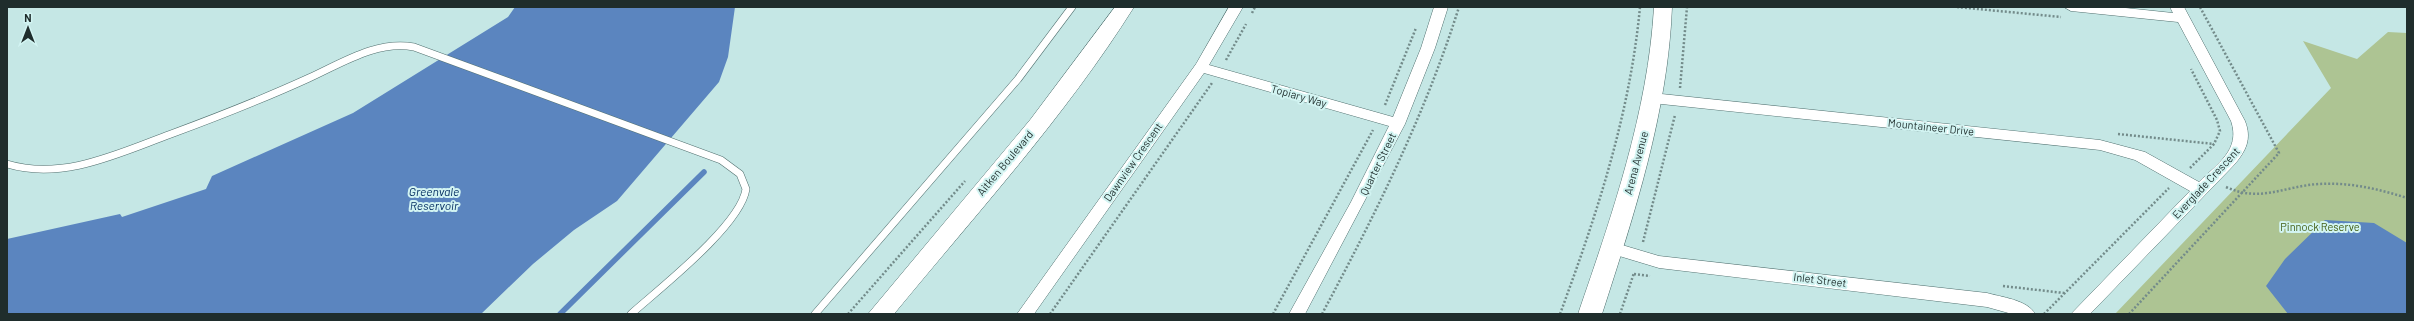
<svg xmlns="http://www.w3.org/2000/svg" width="2414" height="321" font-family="Barlow,sans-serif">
  <rect width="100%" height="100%" fill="#c5e7e5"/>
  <path fill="#adc493" d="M2388,32L2407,33V314H2115L2331,88L2303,41L2357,59Z"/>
  <path fill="#5b85bf" d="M515,7H735L728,57L719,82L617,201L574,230L533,264L481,314H7V239L120,214L122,217L206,189L212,176L353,113L508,17Z
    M2325,220L2374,223L2407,243V314H2288L2266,286L2285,259Z"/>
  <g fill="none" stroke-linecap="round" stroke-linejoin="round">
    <path stroke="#5b85bf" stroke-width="5.5" d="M560,314L704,172"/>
    <g stroke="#51706f" stroke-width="8">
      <path id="lane" d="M7,164C63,181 119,153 171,134C217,117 263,99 309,78C342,63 377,40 414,47L721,160L740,174L746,189C741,225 659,289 631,314
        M815,314L1018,79L1072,7"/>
    </g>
    <g stroke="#51706f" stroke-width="1">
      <path id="street" d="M1229,7H1243L1209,65L1393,117L1421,48L1434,7H1448L1435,48L1405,124L1305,314H1289L1351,202L1389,126L1204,73L1034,314H1017L1196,64Z
        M2064,7H2116L2173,13L2170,7H2184L2245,121C2252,139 2246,151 2234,165L2090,314H2071L2190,191L2135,160L2100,150L1652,103L1647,102L1645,98L1647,94L1652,93L2100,140L2145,152L2199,182C2217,164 2241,150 2231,121L2178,22L2071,11Z
        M1612,242L1659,256L1987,293C2001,297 2028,300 2035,314H2012L1987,307L1659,268L1606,252L1604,248L1606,244Z"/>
    </g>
    <g stroke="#51706f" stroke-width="1">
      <path id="secondary" d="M1115,7H1134C1065,117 976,214 894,314H868L1030,120Z
        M1654,7H1672C1668,112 1634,215 1602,314H1578C1612,215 1648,112 1654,7Z"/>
    </g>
    <path stroke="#738b8a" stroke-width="2.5" stroke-dasharray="2 2" stroke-linecap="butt" d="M1957,7L2061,17
      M1252,13L1255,7
      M1226,60L1246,24
      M1680,88L1687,7
      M1385,105L1416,28
      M2118,134L2214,144
      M2190,168L2214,144L2220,131L2217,120L2191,69
      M2226,187C2261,203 2284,186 2319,184C2349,182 2379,189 2407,198
      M1643,242L1675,115
      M1634,274L1650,276
      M2003,286L2064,293
      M848,314L965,181
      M1050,314L1212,83
      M1273,314L1373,130
      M1322,314C1375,215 1425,115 1459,7
      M1560,314C1597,214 1630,114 1640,7
      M1620,314L1634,273
      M2044,314L2169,188
      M2129,314L2279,153L2200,7"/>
    <use href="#lane" stroke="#fff" stroke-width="7"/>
    <use href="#street" fill="#fff" fill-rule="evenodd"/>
    <use href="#secondary" fill="#fff" fill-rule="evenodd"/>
  </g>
  <g text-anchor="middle" stroke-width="4" stroke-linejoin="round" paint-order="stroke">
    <g font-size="11" fill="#1f2d2c" stroke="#d2f4f2">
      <text transform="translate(1299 96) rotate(16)" y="4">Topiary Way</text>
      <text transform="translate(1931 127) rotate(6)" y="4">Mountaineer Drive</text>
      <text transform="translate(1133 162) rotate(-55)" y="4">Dawnview Crescent</text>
      <text transform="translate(1005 163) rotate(-50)" y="4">Aitken Boulevard</text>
      <text transform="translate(1636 163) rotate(-75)" y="4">Arena Avenue</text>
      <text transform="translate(1378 164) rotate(-64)" y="4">Quarter Street</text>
      <text transform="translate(2206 183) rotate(-47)" y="4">Everglade Crescent</text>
      <text transform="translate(1820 280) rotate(7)" y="4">Inlet Street</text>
    </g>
    <g font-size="11" fill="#415d12" stroke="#d2f4f2">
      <text x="2320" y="231">Pinnock Reserve</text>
    </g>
    <g font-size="12" font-style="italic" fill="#002a5f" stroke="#d2f4f2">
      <text x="434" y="196">Greenvale<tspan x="434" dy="14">Reservoir</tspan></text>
    </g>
  </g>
  <rect width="2414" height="321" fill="none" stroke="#1f2d2c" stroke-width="16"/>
  <g transform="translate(28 28)" stroke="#d2f4f2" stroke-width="3" paint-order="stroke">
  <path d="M0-3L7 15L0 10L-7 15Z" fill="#1f2d2c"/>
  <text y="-6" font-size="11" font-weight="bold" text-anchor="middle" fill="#1f2d2c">N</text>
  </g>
</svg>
